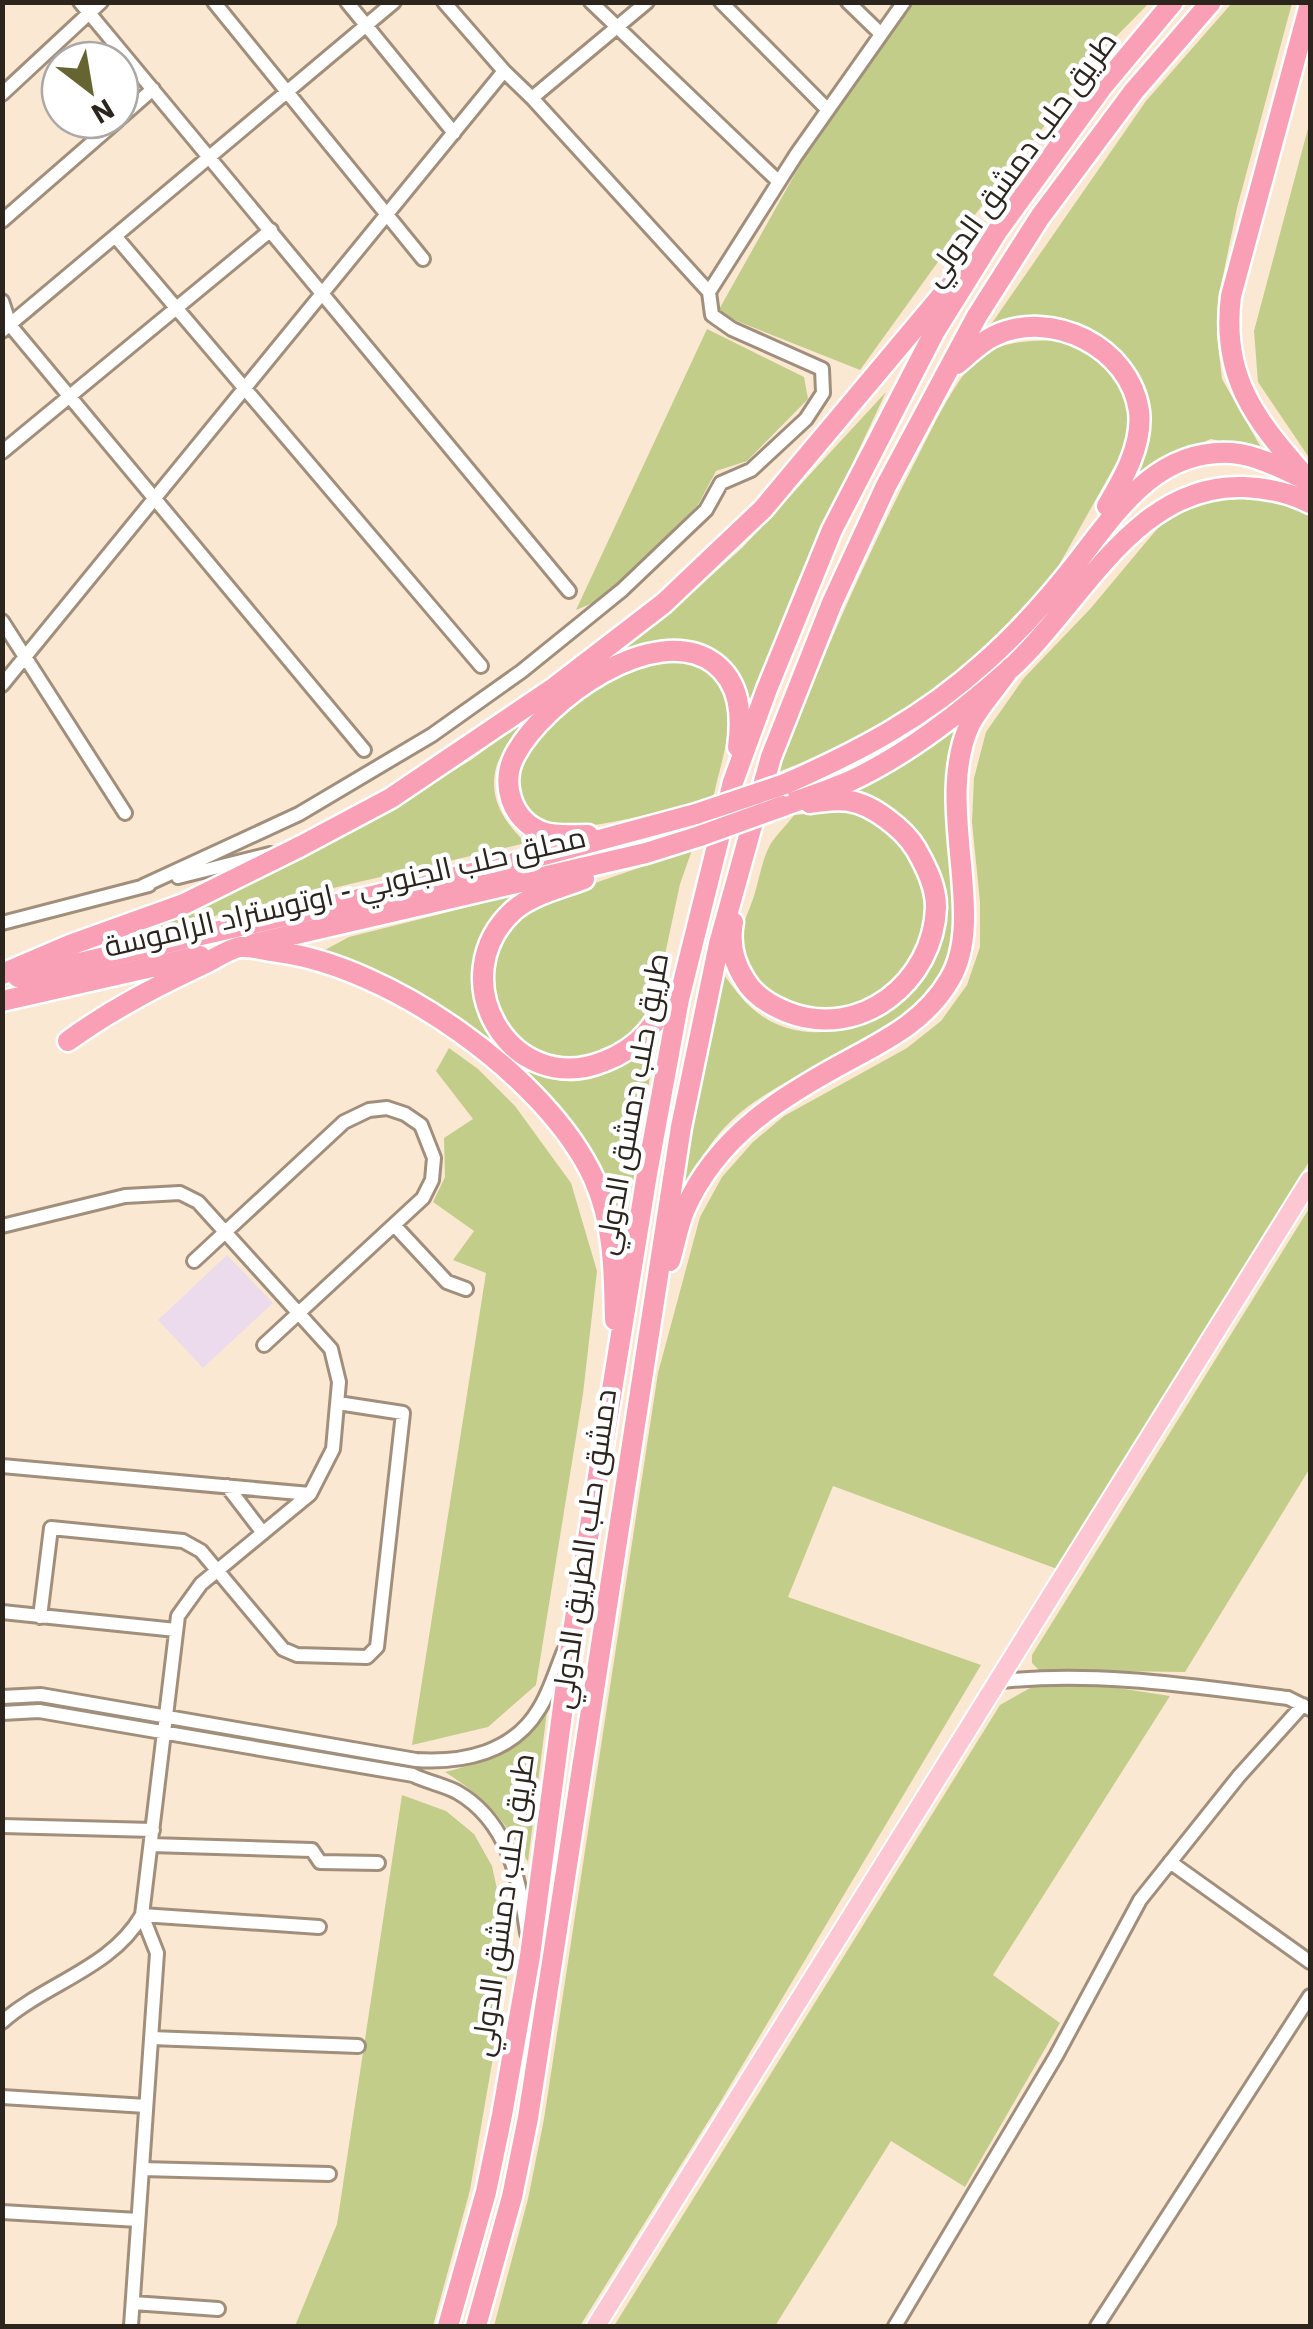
<svg xmlns="http://www.w3.org/2000/svg" width="1313" height="2329" font-family="'IBM Plex Sans',Cairo,sans-serif">
  <rect width="100%" height="100%" fill="#fbe8d3"/>
  <path fill="#ecdbed" d="M227,1255L273,1303L203,1368L158,1320Z"/>
  <path fill="#c2cd8a" d="M914,3H1149L1105,48L935,266L860,370L717,313L814,140Z
    M1232,3H1292L1237,208L1220,290L1217,335L1222,379L1263,451L1211,439L1161,460L1130,481C1138,461 1151,437 1150,415C1150,404 1140,390 1136,379C1108,315 1051,317 992,323L1146,101Z
    M1310,121V459L1258,382L1254,331Z
    M707,329L804,377L808,399L747,461L716,471L698,505L607,597L576,610Z
    M1067,340L1095,357L1118,381L1129,411L1127,444L1054,574L990,642L943,684L889,722L834,750L778,772C819,663 865,559 918,456C932,429 959,370 984,354C1007,339 1041,341 1067,340Z
    M886,392L796,584L748,707L691,645C677,645 658,641 644,646C607,659 505,729 496,768C488,799 505,823 526,843L107,941L392,808L471,760L671,612L742,548Z
    M1212,497L1278,500L1310,515V1160L1057,1569L833,1486L788,1597L981,1665L721,2101L580,2326H494L528,2199L544,2119L658,1373L700,1217L722,1177L753,1142L784,1116L907,1048L941,1021L967,985L980,947V902L972,822L974,778L986,732L1024,678L1091,608L1167,517Z
    M658,659C669,660 687,658 698,663C750,687 723,752 714,794L710,799C679,807 568,837 542,826C531,821 524,807 519,796C496,738 616,676 658,659Z
    M959,725C951,758 943,790 946,824C950,872 967,921 948,967C917,1041 789,1064 732,1120C709,1141 695,1169 681,1196L721,971C733,987 745,1005 762,1016C837,1067 951,989 947,904C946,881 929,861 916,844C908,833 899,816 888,808C878,801 864,796 853,791L926,749Z
    M848,811C888,827 915,855 923,898C941,994 803,1055 750,968C746,961 740,949 740,940C741,926 750,909 754,896C759,880 762,860 770,845C776,835 787,825 794,815Z
    M692,850L680,884L653,1011C639,1035 620,1047 593,1056C494,1088 458,953 532,906C544,898 562,895 575,890C614,876 653,863 692,850Z
    M520,894C497,917 477,936 473,971C466,1025 524,1087 579,1081C608,1078 632,1060 655,1044L621,1262L580,1136L396,983L323,951L349,937Z
    M449,1048L478,1069L515,1106L571,1183L597,1271L583,1394L536,1685L488,1727L412,1745L486,1273L453,1260L474,1231L433,1202L445,1177L444,1138L473,1119L436,1071Z
    M1310,1207V1468L1185,1672L1039,1670L1032,1663V1655Z
    M1066,1680L1170,1696L993,1975L1060,2023L965,2187L891,2141L775,2326H614L1000,1705L1030,1688Z
    M547,1711L528,1862C501,1816 490,1801 445,1772C489,1761 520,1748 547,1711Z
    M402,1795L446,1811L474,1834L492,1866L511,1954L470,2190L433,2326H295L337,2224Z"/>
  <g fill="none" stroke-linecap="round" stroke-linejoin="round">
    <g stroke="#a18f7c" stroke-width="18">
      <path id="minor" d="M80,2L569,591
        M214,2L423,259
        M347,2L454,133
        M444,2L504,71
        M591,2L779,182
        M721,2L828,110
        M848,2L881,34
        M2,94L101,2
        M532,98L709,292
        M120,118L153,89
        M2,221L118,120
        M115,236L481,666
        M2,301L10,325L364,750
        M2,331L394,2
        M2,452L271,230
        M2,621L125,813
        M2,685L504,71L532,98L647,2
        M178,877L270,854
        M143,886L299,814L432,735L522,671L622,590L706,510L721,483L751,470L806,419L823,393L822,369L732,329L712,315L709,292L796,155L904,2
        M2,923L149,885
        M394,1225L447,1282L466,1289
        M2,1226L125,1196L180,1193L198,1202L331,1349L339,1382L333,1449L310,1494L201,1584L178,1616L142,1915C112,1968 46,1983 2,2022
        M194,1261L344,1122L369,1110L387,1108L405,1114L421,1125L434,1158L432,1180L423,1198L264,1345
        M2,1466L310,1494
        M227,1486L263,1533
        M2,1612L176,1630
        M40,1617L51,1528L183,1541L201,1551L283,1649L297,1655L367,1657L377,1647L403,1413L338,1403
        M1001,1681C1098,1671 1192,1686 1288,1698L1310,1709
        M2,1697L41,1695L416,1760C463,1763 513,1753 539,1709C550,1692 556,1670 564,1651
        M2,1713L39,1711L413,1775C427,1782 444,1785 457,1792C508,1821 520,1880 527,1933
        M2,1826L153,1830
        M151,1845L312,1850L320,1862L378,1863
        M1170,1862L1310,1962
        M151,2038L358,2046
        M2,2097L146,2106
        M142,2169L329,2174
        M2,2212L138,2220
        M133,2303L218,2309
        M131,2326L157,1953L142,1915L319,1927
        M895,2326L1056,2056L1140,1900L1239,1776L1303,1705
        M1097,2326L1310,1996"/>
    </g>
    <g stroke="#fff" stroke-width="22">
      <path id="major" d="M596,2326L1310,1180"/>
    </g>
    <g stroke="#fff" stroke-width="25">
      <path id="highway" d="M957,364C968,355 981,342 994,336C1051,308 1130,347 1139,411C1143,445 1123,479 1107,506
        M1304,475C1254,418 1221,376 1231,296L1310,4
        M785,784C860,751 923,718 985,662C1019,632 1050,597 1078,561C1118,509 1158,448 1232,453C1258,455 1287,471 1310,482
        M783,806C805,798 827,791 848,782C906,756 964,710 1011,668C1082,603 1135,483 1244,487C1266,488 1290,493 1310,503
        M588,835C573,835 556,837 542,832C511,820 500,783 515,755C544,701 654,620 714,663C741,683 742,717 738,747
        M584,879C561,888 533,894 514,910C440,977 510,1100 605,1061C639,1048 658,1024 670,991
        M733,922C729,943 733,962 745,980C754,996 770,1005 787,1012C860,1041 934,982 936,907C936,886 926,867 916,849C904,829 872,804 849,801C837,799 822,801 810,803
        M253,944L646,853L700,836
        M2,974L70,945L184,904L301,846L391,798L555,687L664,603L763,509L954,281
        M18,977L503,866L696,814
        M2,1001L200,956
        M68,1041C112,1009 157,986 206,963C216,958 229,949 240,947C252,946 267,951 278,952C389,966 547,1076 594,1179C614,1224 614,1271 615,1320
        M670,1261C675,1244 678,1225 685,1209C718,1135 782,1096 851,1059C890,1038 927,1019 950,979C988,915 933,804 970,724C980,705 998,686 1010,668
        M448,2326L486,2192L502,2115L530,1956L573,1631L647,1174L679,999L733,782L767,689L832,530L935,331L998,230L1102,87L1173,2
        M476,2326L512,2197L528,2118L681,1127L719,944L771,757L832,603L886,486L977,316L1040,217L1134,91L1211,2"/>
    </g>
    <use href="#minor" stroke="#fff" stroke-width="12"/>
    <use href="#major" stroke="#fcc6d3" stroke-width="18"/>
    <use href="#highway" stroke="#faa0b6" stroke-width="20"/>
    <g stroke="#fff" stroke-width="25" stroke-linecap="butt">
      <path id="highway-bridge" d="M696,814L785,784
        M700,836L783,806"/>
    </g>
    <use href="#highway-bridge" stroke="#faa0b6" stroke-width="20"/>
  </g>
  <g text-anchor="middle" stroke-width="9" stroke-linejoin="round" paint-order="stroke">
    <g font-size="30" fill="#2c251e" stroke="#fff">
      <text transform="translate(1020 159) rotate(-54)" y="10">طريق حلب دمشق الدولي</text>
      <text transform="translate(345 892) rotate(-13)" y="10">محلق حلب الجنوبي - اوتوستراد الراموسة</text>
      <text transform="translate(632 1104) rotate(-80)" y="10">طريق حلب دمشق الدولي</text>
      <text transform="translate(584 1549) rotate(-82)" y="10">دمشق حلب الطريق الدولي</text>
      <text transform="translate(503 1905) rotate(-82)" y="10">طريق حلب دمشق الدولي</text>
    </g>
  </g>
  <rect width="1313" height="2329" fill="none" stroke="#2c251e" stroke-width="10"/>
  <g transform="translate(90 90) rotate(149)"><circle r="48" fill="#ffffff" stroke="#aba8a5" stroke-width="2.5"/>
  <path d="M0-8L18 38L0 25L-18 38Z" fill="#666532"/>
  <text y="-15" font-size="28" font-weight="bold" text-anchor="middle" fill="#2c251e">N</text>
  </g>
</svg>
